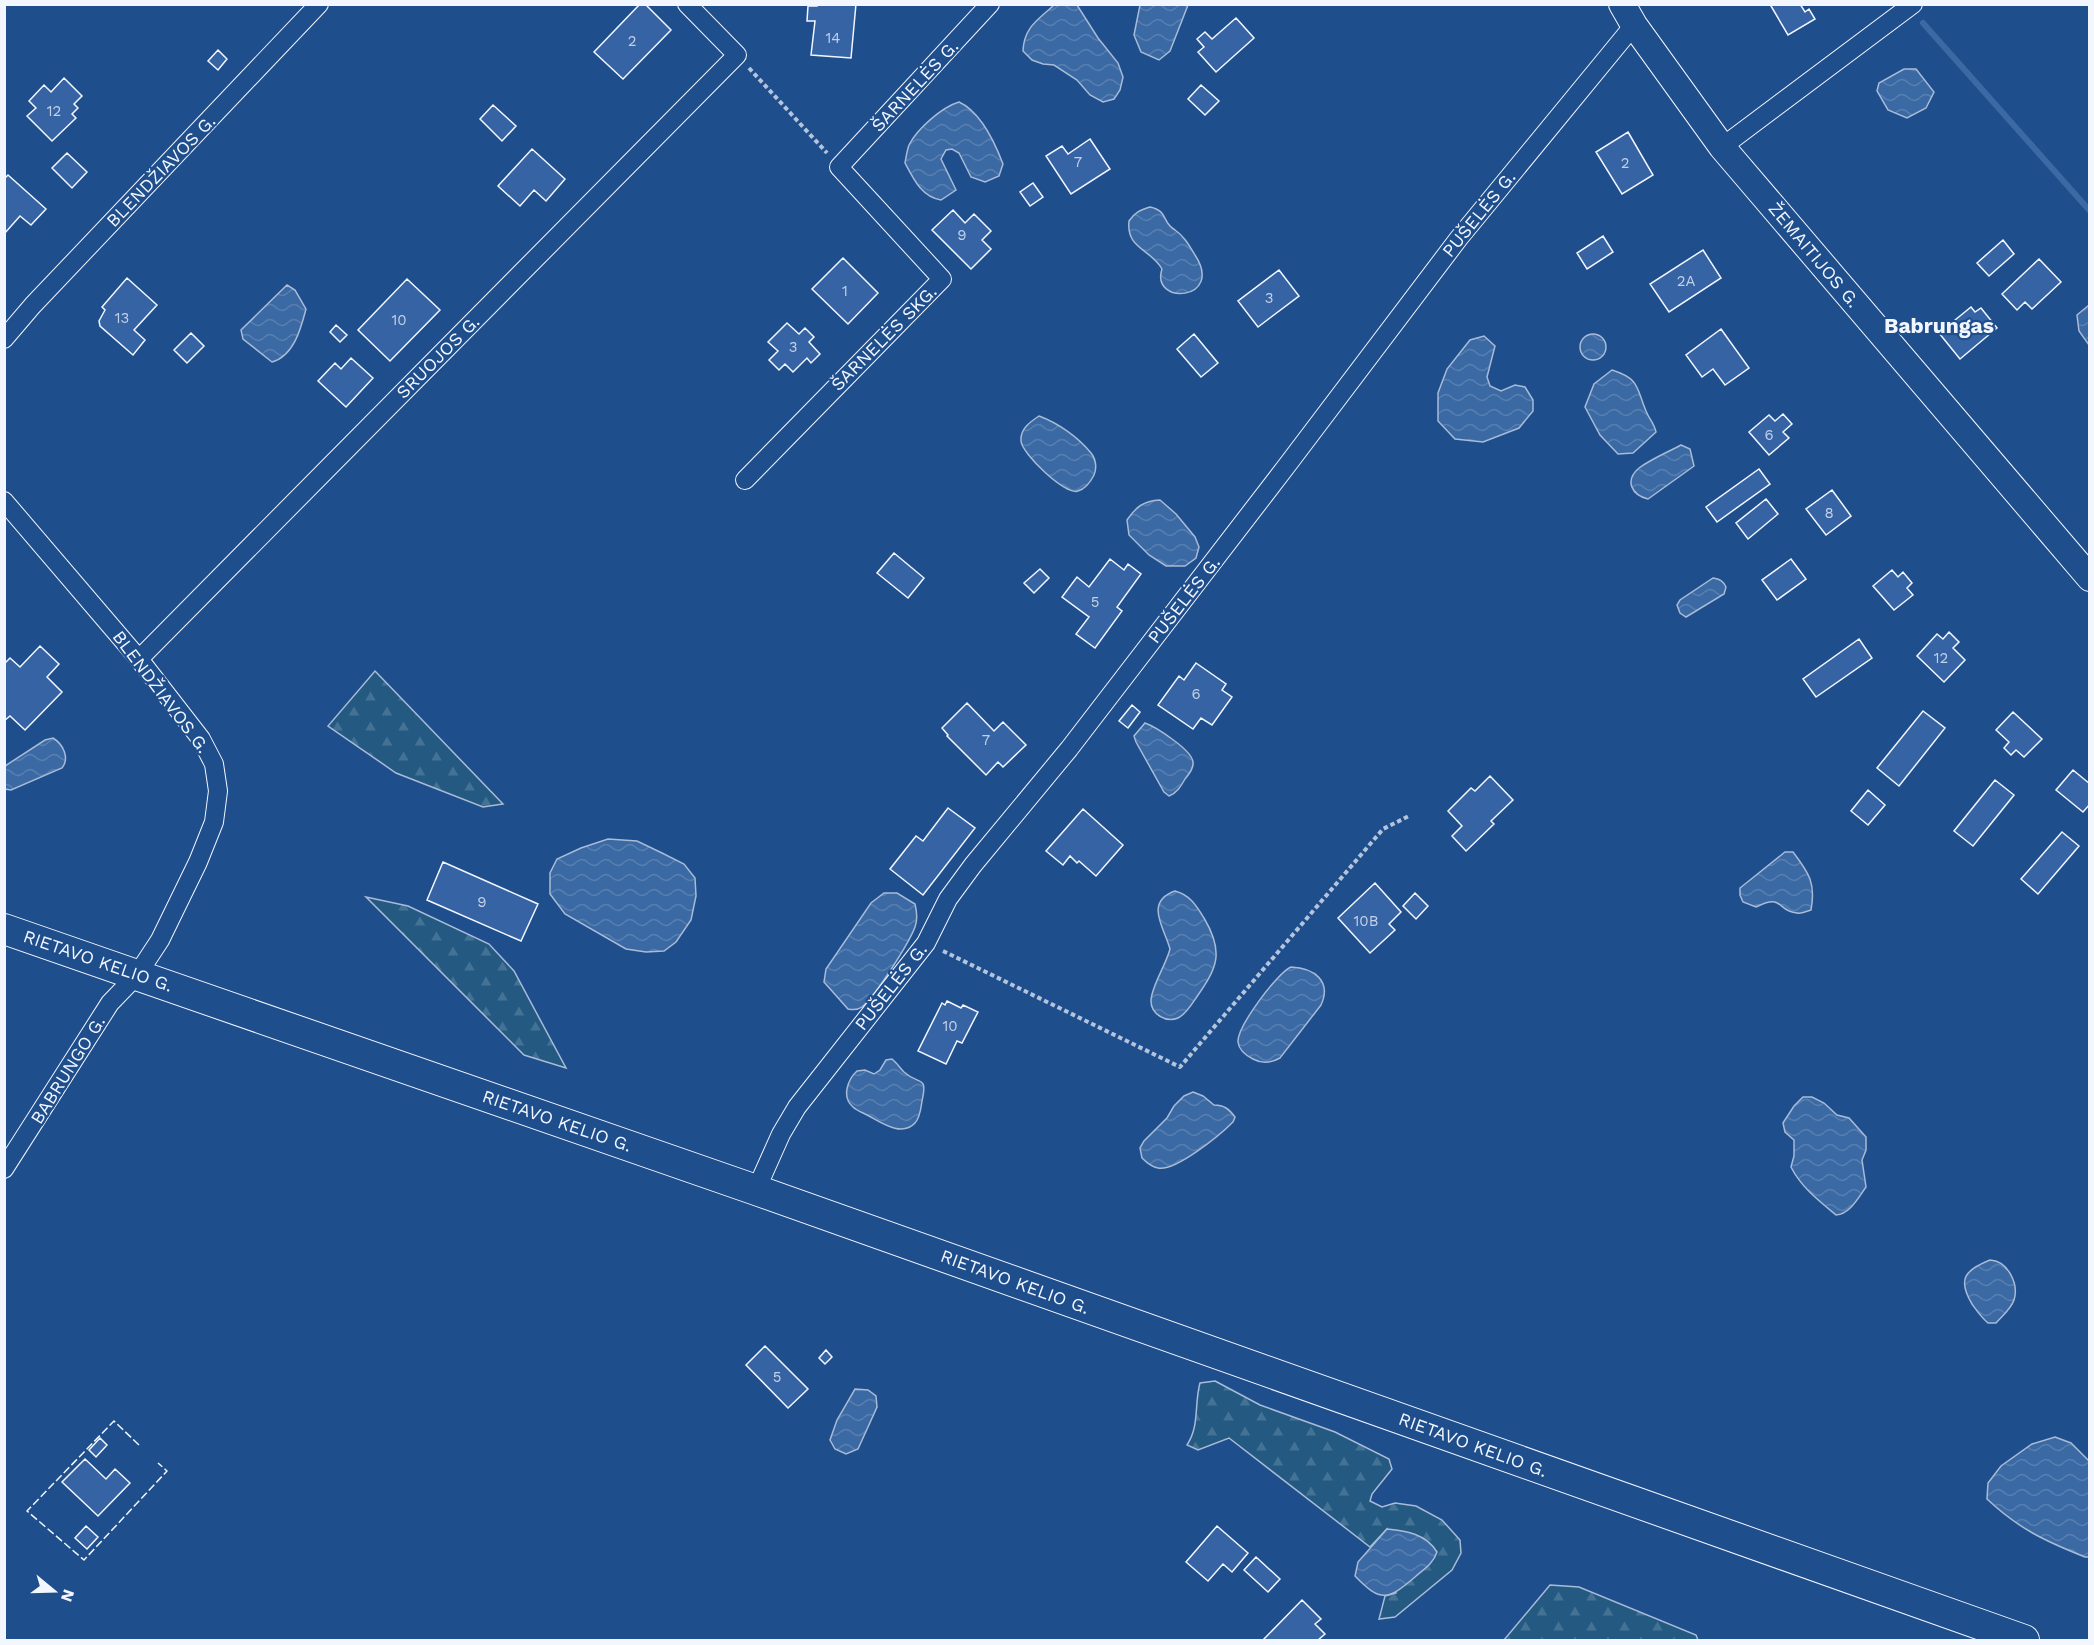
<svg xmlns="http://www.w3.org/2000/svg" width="2094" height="1645" font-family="'Work Sans',sans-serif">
  <defs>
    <pattern id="forest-firs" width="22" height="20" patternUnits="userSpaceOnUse" patternTransform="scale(1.5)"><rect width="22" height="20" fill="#245a82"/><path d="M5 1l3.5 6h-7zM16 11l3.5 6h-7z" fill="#447295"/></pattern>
    <pattern id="water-waves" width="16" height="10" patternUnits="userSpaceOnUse" patternTransform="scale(1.5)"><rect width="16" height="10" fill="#3b69a3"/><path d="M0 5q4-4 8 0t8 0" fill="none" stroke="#587fb1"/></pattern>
  </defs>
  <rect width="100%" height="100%" fill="#1f4e8c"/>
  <path fill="url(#forest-firs)" stroke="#a8bbd7" stroke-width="1.5" d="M375,671L503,804L483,807L396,773L328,726Z
    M366,897L408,906L489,944L514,971L566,1068L524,1055Z
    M1215,1381L1260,1405L1335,1432L1389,1459L1392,1469L1372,1494L1370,1501L1382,1507L1395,1503L1416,1506L1442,1520L1460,1540L1461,1553L1452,1570L1395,1617L1379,1619L1385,1596L1396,1593L1387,1529L1370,1547L1229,1438L1198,1450L1187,1445C1200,1425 1194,1404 1200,1383Z
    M1550,1585L1579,1587L1696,1635L1698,1640H1504Z"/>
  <path fill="url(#water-waves)" stroke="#a8bbd7" stroke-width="1.5" d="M1054,5H1077L1098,38L1118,63L1123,77L1120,90L1114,99L1103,102L1090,95L1077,80L1054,65L1043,64L1032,60L1023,51C1024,27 1038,20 1054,5Z
    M1140,5H1188L1170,51L1159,60L1141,52L1134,35Z
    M1904,69H1916L1934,92L1926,108L1907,118L1888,110L1877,91L1879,83Z
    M959,102C981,112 995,143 1003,164L999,176L985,182L971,177L959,153L952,149L946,150L941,159L956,190L941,200C922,197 914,180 905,163C906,158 907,150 909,145C917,129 942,107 959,102Z
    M1150,207C1169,211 1161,222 1175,230C1184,236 1189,245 1195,255C1225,301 1150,306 1162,269C1151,249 1126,249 1129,221C1134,213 1140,210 1150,207Z
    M287,285L295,290L306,309C301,328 294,356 272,362L243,339L241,330Z
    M2089,305V345L2079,331L2077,315Z
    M1580 347a13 13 0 1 1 26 0a13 13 0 1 1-26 0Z
    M1484,336L1495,346L1487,377L1490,386L1501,391L1515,385L1525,387L1533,400V411L1519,428L1483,442L1455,439L1438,421V393L1447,369L1470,340Z
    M1612,370C1640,379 1636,387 1646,411C1649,419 1654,423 1656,432L1633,453L1618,454L1600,435L1585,407L1594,384Z
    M1039,416C1058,423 1078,437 1091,453C1096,459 1097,468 1094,475C1091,481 1085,489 1078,491C1066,496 1022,454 1021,441C1020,429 1030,422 1039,416Z
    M1681,445L1690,449L1694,466L1648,499C1632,495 1624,481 1639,468C1651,459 1668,452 1681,445Z
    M1160,500L1176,514L1195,537L1199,547L1196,558L1185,566H1166L1149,555L1129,535L1127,520C1136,507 1143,501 1160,500Z
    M1713,578C1720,579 1723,581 1726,587L1724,594L1686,617L1680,613L1677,605L1680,600Z
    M1145,723C1156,727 1192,750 1193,762C1194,768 1189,774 1185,779C1181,786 1177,793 1169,796L1164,792L1136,742L1134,736Z
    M53,738C63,744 70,758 62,768L11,790L5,789V766L45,740Z
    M608,839L637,841L662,853L684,864L695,878L696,896L691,920L676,942L664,951L646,952L626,949L565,914L550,894V873L557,859L581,848Z
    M1785,852H1793C1809,873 1816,883 1811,910C1807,911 1801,914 1797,913C1776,911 1784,893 1756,907L1743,902L1740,895V888Z
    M1175,891C1190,895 1196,905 1204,918C1224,952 1218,967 1196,998C1192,1004 1185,1015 1178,1018C1166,1023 1151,1014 1151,1001C1151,987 1166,965 1170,949C1164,927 1144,902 1175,891Z
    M884,893H897L915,904C917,912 918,919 915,927C909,943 875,997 862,1007C858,1010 853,1010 848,1009L824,982L826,969L871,903Z
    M1291,967C1314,968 1332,981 1321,1005L1280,1058C1271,1063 1262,1064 1253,1059C1247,1056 1239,1050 1238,1042C1237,1027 1277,973 1291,967Z
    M892,1059C897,1063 900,1068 904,1072C919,1086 928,1074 922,1101C921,1108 920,1118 915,1123C902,1137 882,1123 869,1116C864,1113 857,1111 853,1107C841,1097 848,1079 857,1071L865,1070L874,1074L880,1070L886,1060Z
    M1193,1092L1203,1096L1214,1105C1224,1105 1229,1109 1235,1117L1233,1122C1220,1135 1175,1172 1158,1168C1152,1167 1146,1162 1142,1158L1140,1148L1144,1141L1167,1118L1174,1106L1184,1096Z
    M1803,1097H1812L1824,1103L1837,1115L1849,1118L1866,1137V1150L1862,1160L1866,1187C1858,1198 1850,1214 1836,1215C1819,1201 1801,1187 1791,1167L1794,1156V1140L1785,1132L1783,1123L1794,1106Z
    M1990,1260C2008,1261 2019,1284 2014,1300C2011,1309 2002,1316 1996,1323H1988C1981,1317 1977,1311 1972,1304C1957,1279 1965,1270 1990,1260Z
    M855,1389L868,1390L876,1396L877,1407L858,1449L846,1454L835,1449L830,1440L837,1420Z
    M2055,1437L2071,1443L2089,1461V1557H2085C2045,1541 2019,1529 1987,1499L1988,1483L2001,1466L2032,1444Z
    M1387,1529C1407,1531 1426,1534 1437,1552C1433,1564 1424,1569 1415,1577C1388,1600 1381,1603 1355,1576L1358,1562Z"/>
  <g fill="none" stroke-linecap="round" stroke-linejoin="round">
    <path stroke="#3b69a3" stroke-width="6" d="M1923,23L2090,211"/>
  </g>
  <path fill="#3563a3" stroke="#f2f6ff" stroke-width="1.5" d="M640,4H645L671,30L623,79L594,52Z
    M817,4H856L851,58L811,55L815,21H807L808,6H817Z
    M1773,4H1800L1805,12L1809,9L1815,19L1788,35L1771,6Z
    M1236,18L1254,38L1216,72L1198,52L1204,47L1197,39L1205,32L1212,39Z
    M218,50L227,59L218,70L208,61Z
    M64,78L82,96L74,104L78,108L72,114L76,118L52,141L27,116L36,108L29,101L44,85L51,92Z
    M1201,85L1219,101L1205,115L1188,99Z
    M493,105L516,126L502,141L480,119Z
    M1628,132L1653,175L1622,194L1596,152Z
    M1090,139L1110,169L1071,194L1046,156L1062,146L1068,154Z
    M532,149L565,179L546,201L534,190L520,206L498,186Z
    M67,153L87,172L72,188L52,168Z
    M8,175L46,209L31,225L20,216L4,234V179Z
    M1033,183L1043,197L1030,206L1020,192Z
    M953,210L965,223L974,214L991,231L982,240L991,249L971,269L932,230Z
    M1603,236L1613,252L1587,269L1577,253Z
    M2003,240L2014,254L1989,276L1977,263Z
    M1703,250L1721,278L1669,312L1650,284Z
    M843,258L878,293L848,324L812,289Z
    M2039,259L2061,282L2032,309L2025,302L2017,310L2002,294Z
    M1279,270L1299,296L1258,327L1238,301Z
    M127,278L157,305L134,330L145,340L133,355L100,326L99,321L105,310L102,307Z
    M407,279L440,310L390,361L358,330Z
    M1971,307L1975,312L1981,308L1997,328L1960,359L1939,333Z
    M787,323L799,334L805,328L814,337L809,342L820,354L811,363L807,358L793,372L785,364L779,370L769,360L778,351L768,342Z
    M336,325L347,335L340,342L330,332Z
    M1721,329L1749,368L1725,385L1713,369L1702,377L1686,355Z
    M191,333L204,346L187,363L174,350Z
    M1194,334L1218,363L1201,377L1177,349Z
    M351,358L373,378L346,407L318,381L335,363L341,369Z
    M1783,414L1792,424L1783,432L1789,438L1769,455L1749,432L1769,415L1775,421Z
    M1759,469L1770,484L1717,522L1706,507Z
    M1832,490L1851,516L1826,535L1806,509Z
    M1766,499L1778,514L1748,539L1736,523Z
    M894,553L924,578L908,598L877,573Z
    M1110,559L1124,570L1128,564L1141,574L1117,607L1122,611L1095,648L1076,634L1089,617L1062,597L1077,577L1089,587Z
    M1791,559L1806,579L1777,600L1762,580Z
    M1040,569L1049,578L1034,593L1024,583Z
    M1892,570L1898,577L1903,572L1912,583L1907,588L1913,595L1894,610L1873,586Z
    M1949,632L1959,642L1953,648L1965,660L1944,682L1917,656L1937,634L1943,639Z
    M1859,639L1872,658L1816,697L1803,679Z
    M40,646L59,664L47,677L62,692L25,730L10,716L4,721V664L10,658L20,667Z
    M1196,663L1226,684L1222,690L1232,697L1212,725L1201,718L1193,729L1158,705L1179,676L1184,680Z
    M967,703L994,731L1003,722L1026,745L1003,767L998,762L986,775L947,736L948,735L942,728Z
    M1132,705L1140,712L1128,728L1119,721Z
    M1923,711L1945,728L1899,786L1877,768Z
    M2013,712L2042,739L2024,757L2016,750L2011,755L2004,748L2009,742L1996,730Z
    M2073,770L2090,784V804L2083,812L2056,790Z
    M1490,776L1513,800L1491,821L1494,824L1466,851L1452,836L1462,826L1448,811L1471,788L1475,791Z
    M1995,780L2014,795L1973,846L1954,831Z
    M1868,790L1885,805L1868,825L1851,811Z
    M948,808L975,828L923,895L890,869L916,836L923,841Z
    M1083,809L1123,845L1096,876L1079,861L1077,863L1070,856L1063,865L1046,851Z
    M2062,832L2079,846L2038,894L2021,879Z
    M443,862L538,904L521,941L427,900Z
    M1375,883L1401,912L1389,924L1395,930L1370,953L1338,918Z
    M1415,893L1428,906L1416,919L1403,906Z
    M947,1001L961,1008L963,1005L978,1012L962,1043L957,1041L946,1064L918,1051L942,1003L945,1005Z
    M765,1346L808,1389L788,1408L746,1365Z
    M826,1350L832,1357L825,1364L819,1358Z
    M100,1438L107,1445L96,1457L89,1450Z
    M85,1459L106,1479L115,1469L130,1483L98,1516L62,1482Z
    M86,1526L98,1537L87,1549L75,1538Z
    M1217,1526L1248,1553L1232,1572L1223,1564L1208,1581L1186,1562Z
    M1256,1557L1280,1579L1268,1592L1244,1570Z
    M1302,1600L1321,1619L1315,1624L1325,1634L1318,1640H1263Z"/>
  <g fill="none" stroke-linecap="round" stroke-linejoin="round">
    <g stroke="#f2f6ff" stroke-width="20">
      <path id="street" d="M1722,147L1913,4
        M4,339L33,305L319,4
        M745,480L942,279L839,167L990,4
        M4,501L139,659L201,739L214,764L218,791L214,822L198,862L160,940L137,975L110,1003L4,1169
        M139,659L737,55L687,4
        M756,1190L781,1134L797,1107L926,943L948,899L973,865L1069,749L1285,468L1459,238L1634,25"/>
    </g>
    <g stroke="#f2f6ff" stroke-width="28">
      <path id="secondary" d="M1622,4L1634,25L1722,147L2090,578"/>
    </g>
    <g stroke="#f2f6ff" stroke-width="32">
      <path id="primary" d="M4,929L756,1190L2024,1640"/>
    </g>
    <path stroke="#b3c4dc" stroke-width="4" stroke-dasharray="4.5 3" stroke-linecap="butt" d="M749,68L827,153
      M943,951L1180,1067L1383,829L1409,816"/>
    <use href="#street" stroke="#1f4e8c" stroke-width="18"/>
    <use href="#secondary" stroke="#1f4e8c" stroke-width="26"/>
    <use href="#primary" stroke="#1f4e8c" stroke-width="30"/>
    <path stroke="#f2f6ff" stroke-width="1.5" stroke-dasharray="8 3" stroke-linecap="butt" d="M139,1445L114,1421L27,1511L84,1560L167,1471L158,1463"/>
  </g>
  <g text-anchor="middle" stroke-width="4.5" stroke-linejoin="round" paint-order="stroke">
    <g font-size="15" fill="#c3d1e8">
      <text x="833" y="43">14</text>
      <text x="632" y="46">2</text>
      <text x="54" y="116">12</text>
      <text x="1078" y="167">7</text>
      <text x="1625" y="168">2</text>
      <text x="962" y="240">9</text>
      <text x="1686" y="286">2A</text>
      <text x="845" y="296">1</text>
      <text x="1269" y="303">3</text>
      <text x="122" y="323">13</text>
      <text x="399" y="325">10</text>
      <text x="793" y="352">3</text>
      <text x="1769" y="440">6</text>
      <text x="1829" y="518">8</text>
      <text x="1095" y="607">5</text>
      <text x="1941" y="663">12</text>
      <text x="1196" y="699">6</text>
      <text x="986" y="745">7</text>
      <text x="482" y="907">9</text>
      <text x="1366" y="926">10B</text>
      <text x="950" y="1031">10</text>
      <text x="777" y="1382">5</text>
    </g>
    <g font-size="18" fill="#f2f6ff" stroke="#1f4e8c">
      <text transform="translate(915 86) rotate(-47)" y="6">ŠARNELĖS G.</text>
      <text transform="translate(161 171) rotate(-46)" y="6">BLENDŽIAVOS G.</text>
      <text transform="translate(1479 214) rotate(-51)" y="6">PUŠELĖS G.</text>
      <text transform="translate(1814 255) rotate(50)" y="6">ŽEMAITIJOS G.</text>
      <text transform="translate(884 338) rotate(-45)" y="6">ŠARNELĖS SKG.</text>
      <text transform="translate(438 357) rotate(-45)" y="6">SRUOJOS G.</text>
      <text transform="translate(1184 600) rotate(-52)" y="6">PUŠELĖS G.</text>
      <text transform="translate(161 692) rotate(53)" y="6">BLENDŽIAVOS G.</text>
      <text transform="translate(98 961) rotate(19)" y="6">RIETAVO KELIO G.</text>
      <text transform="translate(891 987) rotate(-52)" y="6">PUŠELĖS G.</text>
      <text transform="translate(68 1070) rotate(-58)" y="6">BABRUNGO G.</text>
      <text transform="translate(557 1121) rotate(19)" y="6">RIETAVO KELIO G.</text>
      <text transform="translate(1015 1282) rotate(20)" y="6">RIETAVO KELIO G.</text>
      <text transform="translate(1473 1445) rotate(20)" y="6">RIETAVO KELIO G.</text>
    </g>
    <g font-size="21" font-weight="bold" fill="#f2f6ff" stroke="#1f4e8c">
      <text x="1939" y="333">Babrungas</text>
    </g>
  </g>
  <rect width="2094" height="1645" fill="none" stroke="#f2f6ff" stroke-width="12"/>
  <g transform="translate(54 1591) rotate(109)" stroke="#1f4e8c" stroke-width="4.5" paint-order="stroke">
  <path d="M0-4.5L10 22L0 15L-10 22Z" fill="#f2f6ff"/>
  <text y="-9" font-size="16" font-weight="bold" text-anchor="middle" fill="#f2f6ff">N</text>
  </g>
</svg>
